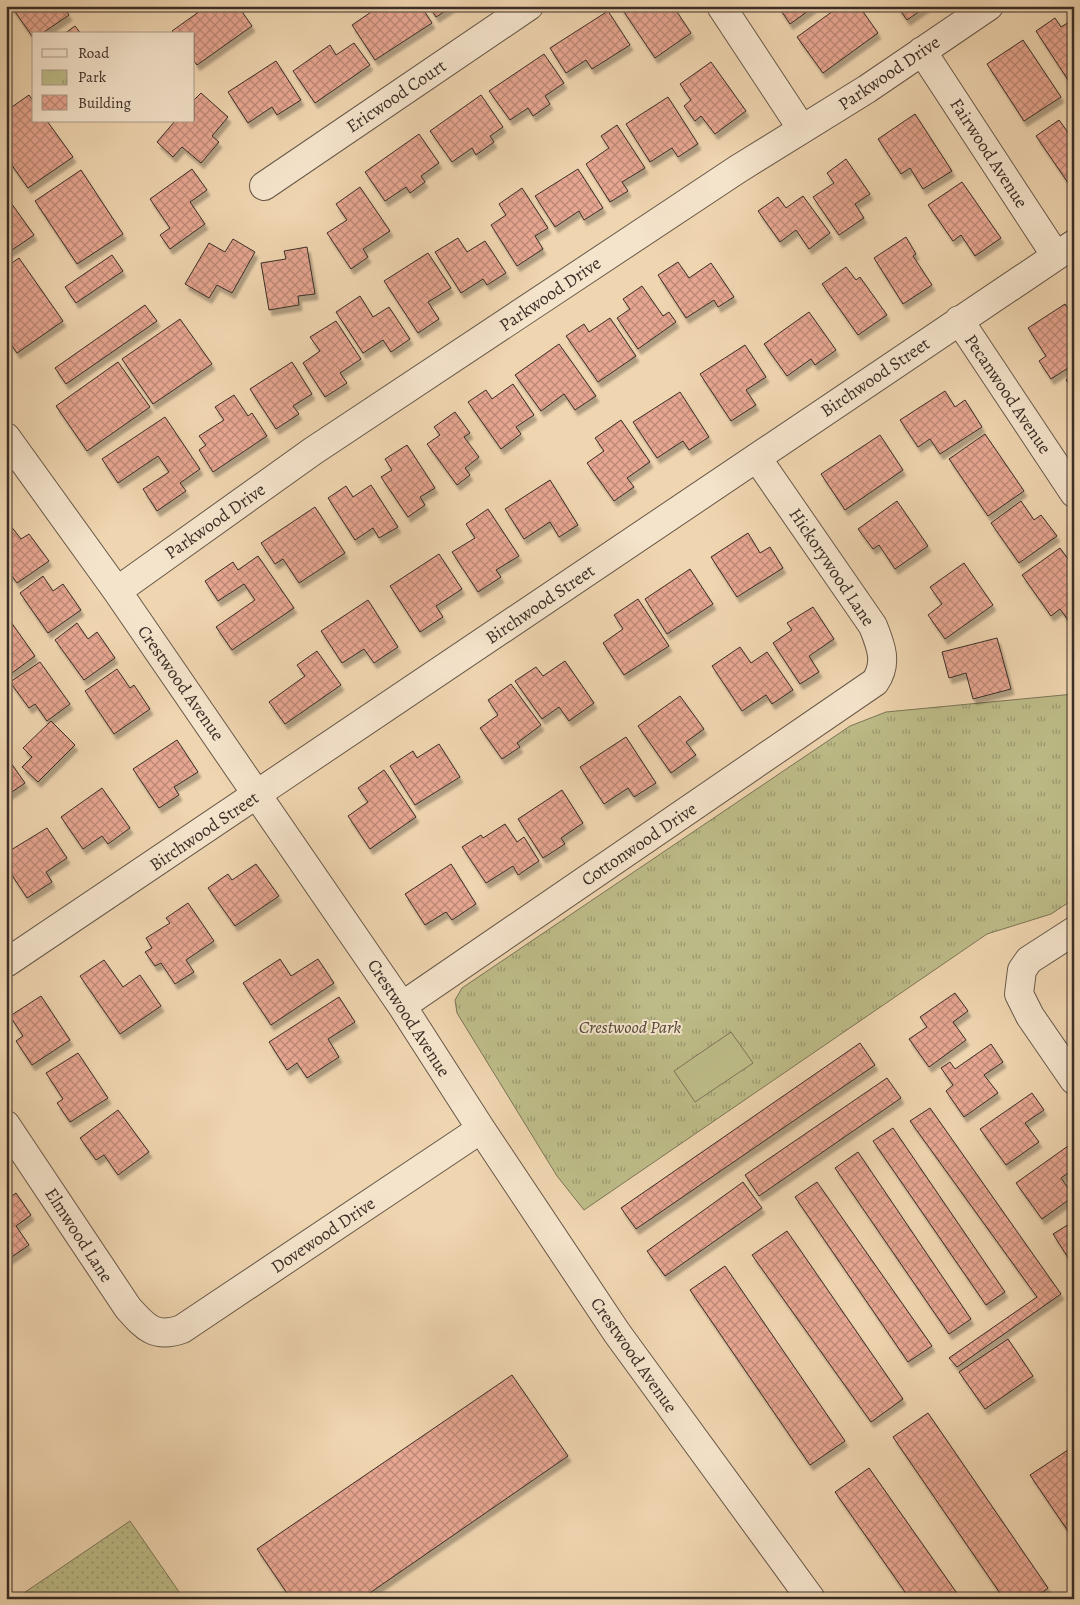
<svg xmlns="http://www.w3.org/2000/svg" width="1080" height="1605" font-family="Alegreya,serif">
  <defs>
    <pattern id="grass-dots" width="8" height="8" patternUnits="userSpaceOnUse" patternTransform="scale(1.25)"><rect width="8" height="8" fill="#bdbc88"/><path d="M2 2h.1M6 6h.1" fill="none" stroke="#9b996f" stroke-width="1.8" stroke-linecap="round"/></pattern>
    <pattern id="park-tufts" width="24" height="20" patternUnits="userSpaceOnUse" patternTransform="scale(1.25)"><rect width="24" height="20" fill="#bdbc88"/><path d="M3 7l-1-3M5 7V3M7 7l1-3M15 17l-1-3M17 17v-4M19 17l1-3" fill="none" stroke="#9b996f"/></pattern>
    <pattern id="building-cross-hatch" width="8" height="8" patternUnits="userSpaceOnUse" patternTransform="scale(1.25)"><rect width="8" height="8" fill="#e7a691"/><path d="M0 0l8 8M0 8l8-8" fill="none" stroke="#bc8876"/></pattern>
    <filter id="shadow"><feDropShadow dx="3" dy="5.5" stdDeviation="1" flood-color="#0004"/></filter>
  </defs>
  <rect width="100%" height="100%" fill="#efd5b0"/>
  <filter id="stains"><feTurbulence type="fractalNoise" baseFrequency=".004" numOctaves="4"/><feColorMatrix values="0 0 0 0 .2 0 0 0 0 .09 0 0 0 0 .02 0 0 0 .5 -.17"/></filter>
  <radialGradient id="worn" r=".72"><stop offset=".6" stop-color="#630" stop-opacity="0"/><stop offset="1" stop-color="#630" stop-opacity=".3"/></radialGradient>
  <path fill="url(#grass-dots)" stroke="#7c7557" d="M130,1521L184,1599H15Z"/>
  <path fill="url(#park-tufts)" stroke="#7c7557" d="M1074,694V899L1051,914L987,934L584,1210L557,1176L457,1013L455,1000L462,988L850,726L886,712Z"/>
  <path fill="#bdbc88" stroke="#7c7557" d="M731,1032L753,1063L695,1102L674,1071Z"/>
  <path fill="url(#building-cross-hatch)" stroke="#3a2e26" filter="url(#shadow)" d="M11,6H63L69,15L41,34H34V39Z
    M207,6H238L252,26L197,65L194,61V34H175L172,31Z
    M380,6H421L432,23L375,60L352,25Z
    M429,6H453L436,17Z
    M620,6H673L691,33L655,58Z
    M778,6H815L790,24Z
    M840,6H859L878,33L823,73L797,37Z
    M897,6H927L907,20Z
    M608,11L630,45L592,69L586,60L566,73L550,48Z
    M1055,18L1061,27L1074,19V80L1070,83L1036,31Z
    M75,26L81,34H64Z
    M1023,40L1061,97L1024,121L987,64Z
    M354,43L370,65L315,103L293,71L330,45L336,55Z
    M544,54L564,83L545,96L550,104L533,116L528,108L510,120L489,91Z
    M276,61L301,100L277,115L272,107L248,123L228,92Z
    M711,62L746,111L715,134L701,116L695,121L684,106L691,100L680,84Z
    M201,93L228,117L212,136L219,142L201,163L182,147L173,157L157,142L175,121H194V100Z
    M29,95L34,102V121H47L73,157L28,188L6,157V111Z
    M481,95L503,127L490,136L494,142L476,155L472,148L452,162L430,131Z
    M668,97L698,144L678,157L672,148L650,162L626,124Z
    M915,114L952,171L923,189L910,168L901,174L878,139Z
    M1059,120L1072,138L1074,137L1073,190L1036,136Z
    M617,125L645,168L622,182L628,191L610,202L586,164L609,148L601,136Z
    M419,134L439,163L421,176L425,182L410,193L406,187L385,201L365,172Z
    M846,159L870,194L855,204L864,218L839,235L813,197L834,183L827,173Z
    M192,169L207,190L190,202L205,224L170,249L160,235L170,228L150,199Z
    M578,169L603,208L584,220L579,211L555,227L535,196Z
    M81,170L123,234L77,264L35,201Z
    M962,182L1001,238L975,256L961,235L953,241L928,205Z
    M360,187L390,231L363,249L368,257L351,269L327,233L347,220L336,204Z
    M522,188L548,228L535,236L543,249L517,266L491,225L506,215L499,204Z
    M6,196L34,235L6,254Z
    M803,196L830,233L809,249L796,230L780,242L758,211L778,197L786,208Z
    M906,237L916,254L913,256L932,285L903,304L874,258Z
    M458,238L467,252L485,241L506,273L487,285L483,279L461,293L435,252Z
    M233,239L255,252L232,293L217,285L209,298L185,284L209,243L225,252Z
    M307,247L315,294L298,296L299,305L269,310L261,263L286,259L284,251Z
    M428,253L451,288L428,302L439,319L418,333L384,281Z
    M112,255L123,271L76,303L65,287Z
    M19,258L63,321L17,353L6,337V267Z
    M678,262L689,278L711,263L734,297L718,307L714,300L686,318L658,275Z
    M846,267L856,280L860,277L887,315L858,335L822,284Z
    M642,286L663,316L669,312L676,322L638,349L617,318L630,309L623,299Z
    M360,296L373,317L389,307L410,339L391,352L383,340L363,353L336,312Z
    M1065,304L1074,317V364L1051,379L1039,361L1046,356L1028,328Z
    M145,305L157,321L66,384L55,368Z
    M809,312L836,350L815,365L811,359L787,376L764,344Z
    M610,318L636,356L598,382L566,336L584,324L589,332Z
    M180,319L212,364L153,404L122,359Z
    M336,321L361,359L340,373L347,383L325,397L303,363L320,351L310,337Z
    M559,344L596,396L575,410L564,394L541,411L515,375Z
    M745,345L766,377L746,390L756,405L731,421L700,374Z
    M118,362L150,407L87,451L56,406Z
    M292,362L312,394L293,406L299,414L276,429L250,389Z
    M1074,375V391L1066,380Z
    M513,384L534,415L516,427L521,434L501,449L468,402L486,390L492,399Z
    M945,391L955,407L965,400L982,427L940,454L930,439L918,447L900,420Z
    M680,392L709,437L689,450L683,441L657,458L633,422Z
    M234,395L248,416L252,413L267,436L213,472L199,450L206,445L199,436L224,420L215,407Z
    M455,412L470,433L464,437L479,457L465,468L470,475L457,485L427,444L440,435L434,427Z
    M165,417L200,469L180,483L186,491L157,511L143,489L169,472L158,456L118,483L102,459Z
    M621,420L650,462L627,478L634,487L614,501L587,463L604,451L595,438Z
    M985,434L1024,491L988,516L949,459Z
    M880,435L903,470L845,510L821,474Z
    M407,445L435,488L420,497L425,505L408,517L381,477L392,470L385,459Z
    M550,480L578,525L559,537L550,522L524,539L505,509Z
    M371,485L398,527L379,538L373,528L355,540L328,498L346,486L353,497Z
    M897,501L928,546L895,569L879,545L873,549L858,529Z
    M1021,501L1034,520L1041,515L1057,536L1019,563L991,523Z
    M315,507L345,553L299,583L283,559L275,564L261,543Z
    M488,509L519,556L496,570L501,577L478,592L452,552L475,538L466,524Z
    M10,525L21,539L29,534L49,561L17,583L6,568V528Z
    M748,533L760,553L770,547L783,568L737,597L711,557Z
    M1060,548L1074,567V622L1071,624L1060,609L1051,616L1022,575Z
    M439,554L462,589L436,606L443,617L420,632L390,586Z
    M258,556L294,608L232,650L216,627L255,600L244,584L218,601L205,581L233,562L238,570Z
    M964,563L993,605L945,639L928,615L942,604L930,587Z
    M690,569L713,604L667,634L645,599Z
    M43,576L53,591L63,584L81,610L48,633L20,593Z
    M638,599L669,646L624,675L603,643L623,629L614,615Z
    M368,600L398,647L374,663L364,649L342,663L321,631Z
    M813,607L834,639L809,656L819,672L800,684L773,643L792,630L787,623Z
    M6,615L35,656L12,673L6,665Z
    M77,623L88,639L97,632L115,658L84,680L55,640Z
    M1074,629V642L1068,633Z
    M997,638L1011,689L973,699L966,673L949,678L942,652Z
    M740,647L751,663L767,652L793,690L772,704L766,695L742,711L712,666Z
    M317,651L341,685L285,724L269,702L305,676L297,665Z
    M565,661L594,703L569,721L559,707L542,719L515,681L536,667L543,676Z
    M40,662L70,704L47,721L35,704L29,708L10,682Z
    M117,669L130,688L134,685L150,709L114,734L85,691Z
    M511,684L541,725L517,743L520,747L502,759L480,728L498,715L488,700Z
    M680,696L704,729L686,742L696,755L671,773L638,726Z
    M51,721L75,745L38,782L22,767L32,757L23,748Z
    M626,737L656,783L634,797L628,788L604,804L580,767Z
    M177,740L198,772L174,787L179,795L159,808L133,769Z
    M439,744L460,777L415,805L390,766L413,751L417,758Z
    M6,756L25,783L6,796Z
    M384,770L416,817L370,849L348,816L368,802L358,788Z
    M102,788L130,828L108,844L102,836L83,849L61,817Z
    M562,790L583,823L561,838L565,844L543,858L518,819Z
    M505,824L517,842L524,837L539,861L518,875L513,866L486,883L462,847L481,835L483,838Z
    M47,828L67,858L46,872L52,882L27,898L6,866V853Z
    M256,864L279,896L235,926L208,888L228,874L232,880Z
    M451,864L476,904L452,920L446,912L425,925L405,894Z
    M188,903L214,941L186,960L194,972L175,984L161,963L155,966L145,952L152,948L146,938L170,923L166,918Z
    M280,959L291,976L318,959L334,983L271,1025L243,983Z
    M104,960L123,987L140,975L161,1006L120,1034L80,976Z
    M955,993L968,1011L953,1022L966,1040L929,1067L909,1039L927,1027L920,1017Z
    M41,996L70,1040L32,1065L16,1041L23,1036L10,1016Z
    M339,997L355,1022L328,1039L339,1057L307,1078L297,1063L287,1070L269,1042Z
    M860,1043L875,1065L636,1229L621,1208Z
    M991,1044L1003,1062L984,1075L998,1093L964,1117L946,1091L953,1085L941,1068L950,1062L955,1069Z
    M78,1053L108,1098L70,1122L57,1103L63,1099L46,1073Z
    M887,1078L901,1098L759,1196L745,1175Z
    M1032,1093L1044,1110L1025,1123L1039,1142L1006,1165L980,1129Z
    M930,1108L1061,1294L957,1367L949,1358L1037,1297L910,1121Z
    M118,1110L149,1152L118,1175L104,1155L96,1160L80,1138Z
    M893,1128L1005,1292L986,1305L873,1141Z
    M1068,1146L1074,1153V1169L1061,1178L1074,1196L1042,1219L1016,1183Z
    M858,1152L971,1319L949,1334L835,1168Z
    M743,1182L762,1208L665,1276L647,1251Z
    M817,1182L932,1346L908,1362L795,1197Z
    M16,1193L31,1215L16,1226L29,1245L6,1261V1200Z
    M1074,1221V1267L1053,1234Z
    M787,1231L903,1399L871,1422L752,1255Z
    M725,1266L845,1441L810,1465L690,1290Z
    M1008,1339L1033,1376L985,1409L959,1372Z
    M512,1375L568,1456L361,1599H291L257,1549Z
    M928,1413L1048,1588L1033,1599H1004L893,1437Z
    M1074,1446V1540L1030,1475Z
    M869,1468L961,1599H910L835,1492Z"/>
  <g fill="none" stroke-linecap="round" stroke-linejoin="round">
    <g stroke="#675848" stroke-width="30">
      <path id="minor" d="M721,6L802,129
        M922,51L1056,256
        M264,186L529,6
        M959,320L1074,493
        M6,437L117,591L402,1006L481,1129L617,1333L811,1599
        M117,591L313,451L738,169L867,89L989,6
        M1074,931L1029,960L1022,970L1019,994L1030,1016L1074,1080
        M6,963L1074,244
        M402,1006L875,682C888,663 881,646 873,626L757,458
        M6,1125L128,1308C145,1327 155,1339 182,1329L481,1129"/>
    </g>
    <use href="#minor" stroke="#f5e4cc" stroke-width="28"/>
  </g>
  <g text-anchor="middle" stroke-width="4" stroke-linejoin="round" paint-order="stroke">
    <g font-size="18" fill="#3a2e26" stroke="#f5e4cc">
      <text transform="translate(889 73) rotate(-34)" y="6">Parkwood Drive</text>
      <text transform="translate(396 96) rotate(-34)" y="6">Ericwood Court</text>
      <text transform="translate(989 153) rotate(57)" y="6">Fairwood Avenue</text>
      <text transform="translate(550 294) rotate(-34)" y="6">Parkwood Drive</text>
      <text transform="translate(875 377) rotate(-34)" y="6">Birchwood Street</text>
      <text transform="translate(1008 394) rotate(56)" y="6">Pecanwood Avenue</text>
      <text transform="translate(215 521) rotate(-35)" y="6">Parkwood Drive</text>
      <text transform="translate(832 567) rotate(56)" y="6">Hickorywood Lane</text>
      <text transform="translate(540 604) rotate(-34)" y="6">Birchwood Street</text>
      <text transform="translate(181 683) rotate(55)" y="6">Crestwood Avenue</text>
      <text transform="translate(204 831) rotate(-34)" y="6">Birchwood Street</text>
      <text transform="translate(639 844) rotate(-34)" y="6">Cottonwood Drive</text>
      <text transform="translate(409 1018) rotate(57)" y="6">Crestwood Avenue</text>
      <text transform="translate(79 1235) rotate(57)" y="6">Elmwood Lane</text>
      <text transform="translate(323 1235) rotate(-34)" y="6">Dovewood Drive</text>
      <text transform="translate(634 1355) rotate(55)" y="6">Crestwood Avenue</text>
    </g>
    <g font-size="18" font-style="italic" fill="#544a3a" stroke="#f5e4cc">
      <text x="630" y="1033">Crestwood Park</text>
    </g>
  </g>
  <rect width="1080" height="1605" fill="none" stroke="#efd5b0" stroke-width="25"/>
  <rect x="8" y="8" width="1065" height="1590" fill="none" stroke="#3a2e26" stroke-width="2.5"/>
  <rect x="12" y="12" width="1055" height="1580" fill="none" stroke="#3a2e26"/>
  <rect x="32" y="32" width="162" height="90" fill="#f5e4cc" stroke="#aa9b8a"/>
  <rect x="42" y="49" width="25" height="8" fill="#f5e4cc" stroke="#aa9b8a"/>
  <text x="78" y="58" font-size="15" fill="#3a2e26">Road</text>
  <rect x="42" y="70" width="25" height="15" fill="url(#park-tufts)" stroke="#aa9b8a"/>
  <text x="78" y="82" font-size="15" fill="#3a2e26">Park</text>
  <rect x="42" y="95" width="25" height="15" fill="url(#building-cross-hatch)" stroke="#aa9b8a"/>
  <text x="78" y="108" font-size="15" fill="#3a2e26">Building</text>
  <rect width="100%" height="100%" filter="url(#stains)"/>
  <rect width="100%" height="100%" fill="url(#worn)"/>
</svg>
